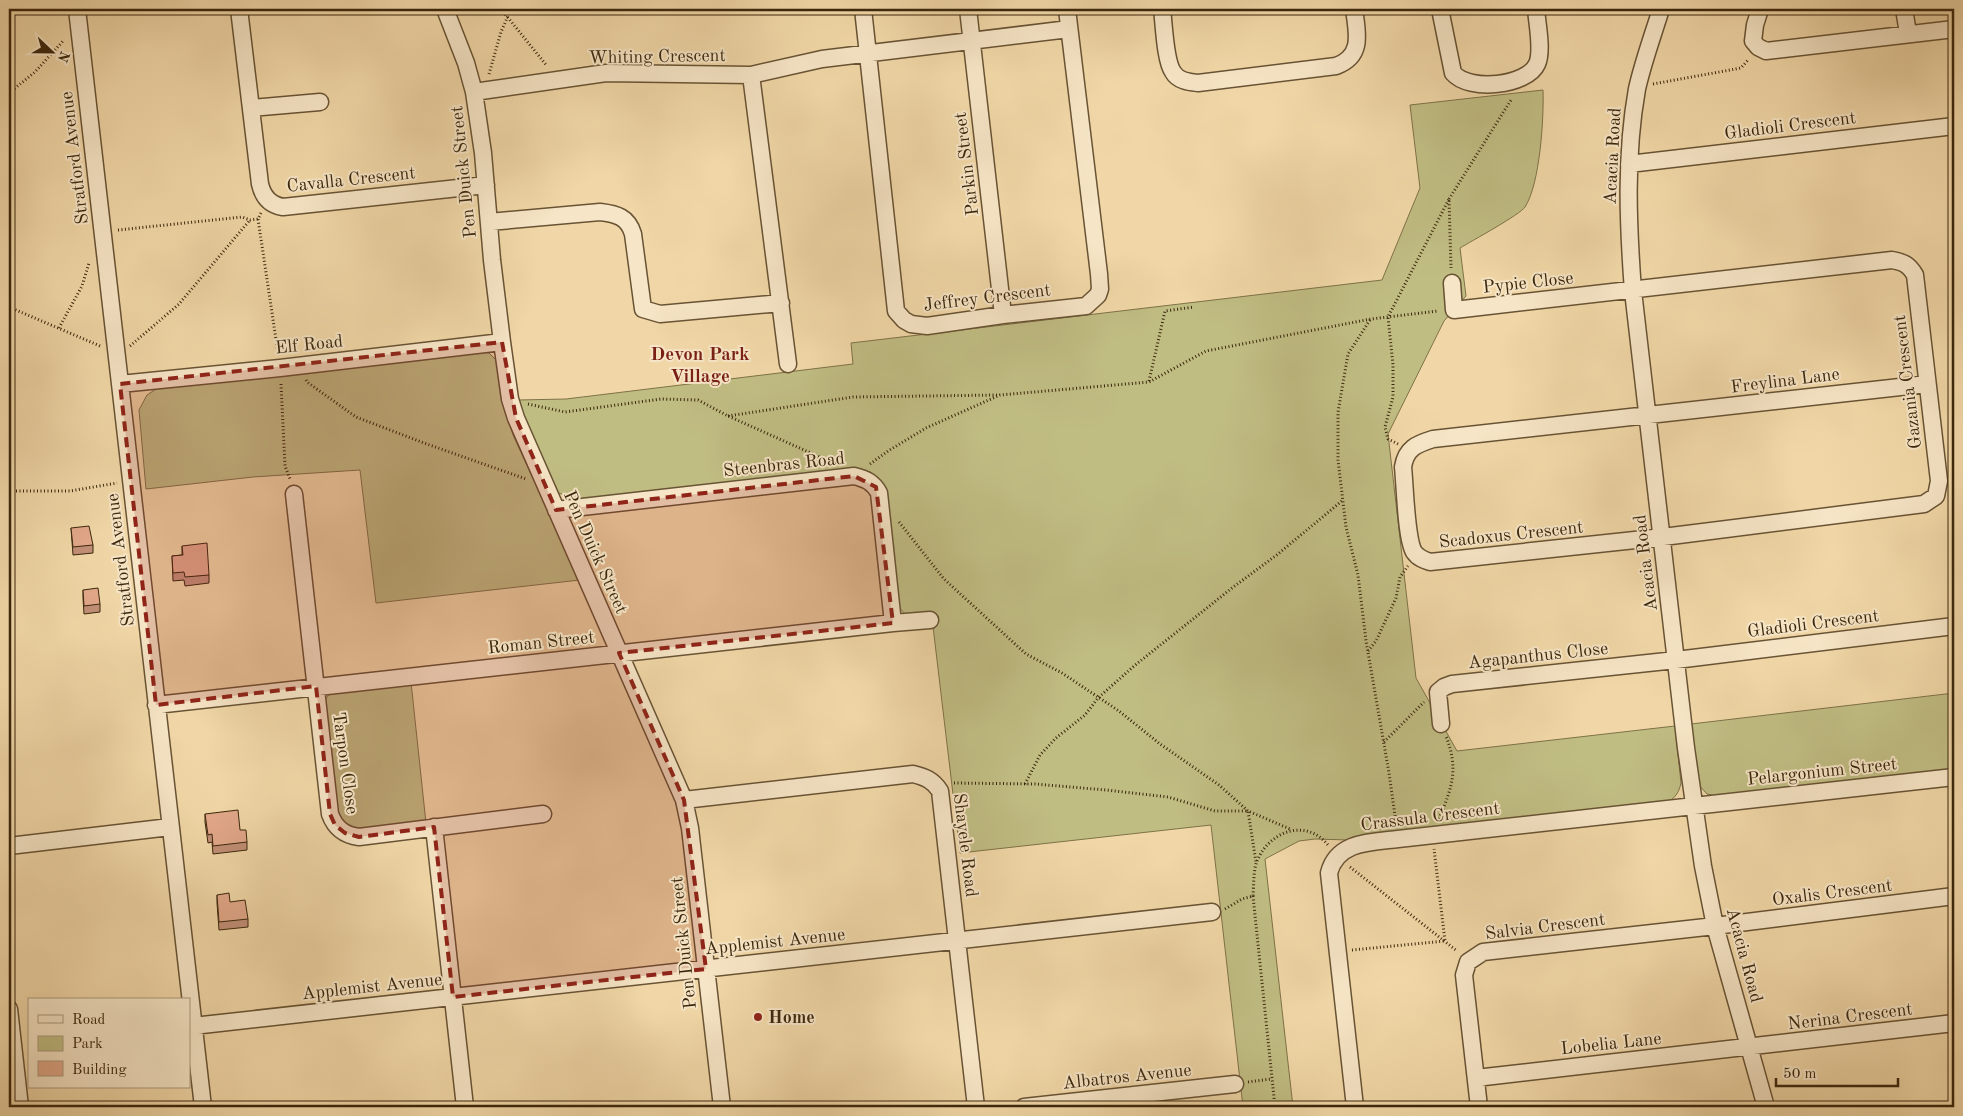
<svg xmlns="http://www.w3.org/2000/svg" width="1963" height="1116" font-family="'Old Standard TT',serif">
  <rect width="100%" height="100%" fill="#f1d7a7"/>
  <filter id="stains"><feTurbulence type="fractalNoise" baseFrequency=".004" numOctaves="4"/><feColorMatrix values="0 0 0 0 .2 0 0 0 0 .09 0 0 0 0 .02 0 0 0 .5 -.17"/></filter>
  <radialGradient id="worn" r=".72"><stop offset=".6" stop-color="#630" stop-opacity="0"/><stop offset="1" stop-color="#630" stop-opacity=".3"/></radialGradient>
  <path fill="#c0bd83" stroke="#7e7248" d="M1543,90C1544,118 1540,184 1525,207C1521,214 1470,242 1460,248L1466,296L1444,321L1388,434L1416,678L1457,751L1675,726L1681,783C1679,792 1676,797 1668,802L1349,840L1315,839L1299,841L1265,859L1293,1107H1243L1211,825L960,853L932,618L905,614L898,606L874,477L576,501L555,491L522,415L518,400L566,399L853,364L851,343L1382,280L1420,188L1410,105Z
    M478,351L489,353L497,361L502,397L513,435L580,580L376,603L360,470L253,477L146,489L139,410L147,395L156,389Z
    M411,682L426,823L352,830L338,819L324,701L330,693Z
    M1954,693V769L1717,796L1707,794L1698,784L1691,724Z"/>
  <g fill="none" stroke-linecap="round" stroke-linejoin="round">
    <g stroke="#685334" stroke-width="19">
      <path id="minor" d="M77,9L203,1107
        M239,9L260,184C263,197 270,205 283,207L486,185
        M445,9L466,63L474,92L483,153L492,260L502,342L510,399L516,418L684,800L690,828L722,1107
        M863,9L896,311L904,320L911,324L927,326L1003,315L1086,306L1098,295L1100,289L1099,274L1067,9
        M968,9L1003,315
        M1162,9C1164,24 1165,61 1173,72C1178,81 1189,82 1198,83L1336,66C1364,56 1357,32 1354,9
        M1440,9L1453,73C1469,92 1527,86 1537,64C1543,51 1537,23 1536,9
        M1661,9C1653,35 1643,62 1637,89C1625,156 1628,224 1633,291L1686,748L1703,866L1715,926L1766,1107
        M1760,9L1755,25L1753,41L1758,47L1766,51L1954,29
        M1904,9L1908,33
        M751,75L788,364
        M474,92L606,73L751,75L822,59L1069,29
        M251,108L320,102
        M1629,164L1954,126
        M489,222L600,212C617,214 628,217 633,234L643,309L660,314L781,303
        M1452,283L1454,310L1892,260C1904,262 1909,265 1915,275L1939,481L1936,496L1924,504L1663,537L1430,562C1424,560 1418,558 1414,552C1406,539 1405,485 1403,467C1406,448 1417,444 1433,439L1927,384
        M120,384L280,368L502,342
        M294,494L330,814C335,828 344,835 359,837L543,814
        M556,510L854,476C866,479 873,482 879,493L893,623
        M156,705L893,623L930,620
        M1441,724L1438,692L1444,687L1452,684L1676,660L1954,626
        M684,800L913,774C925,777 933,780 940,791L976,1107
        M434,827L465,1107
        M9,846L170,827
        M9,1009L20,1107
        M193,1026L1212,912
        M1476,1078L1954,1023
        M1024,1107L1235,1084
        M1355,1107L1329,873C1337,841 1372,842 1398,839L1954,777
        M1479,1107L1464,975L1468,962L1483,952L1715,926L1954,896"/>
    </g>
    <path stroke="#3b270d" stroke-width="3" stroke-dasharray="1 2.5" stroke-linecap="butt" d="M501,9L547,66
      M489,74L501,32L511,9
      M1653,84L1741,68L1749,59
      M9,93L35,72L64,40
      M1449,199L1511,100
      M261,213L258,219L278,353
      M118,230L242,217L250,220L258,219
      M9,307L100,346
      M1370,320L1348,354L1338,412V460L1346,527L1358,575L1366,641L1389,773L1396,823
      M59,328L82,286L89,263
      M130,346L179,304L250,220
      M306,380L307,382L356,417L424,443L526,479
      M1149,381L1165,311L1194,307
      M281,384L285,466L290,479
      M528,404L565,412L661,399L698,400L728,416L831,462
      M728,416L853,397L998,395
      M1398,444L1388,439L1385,427L1393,397V365L1388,317L1449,199L1451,268
      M870,464L888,451L926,428L1000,395L1149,382L1206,351L1371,319L1438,311
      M9,491H70L117,483
      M899,522L944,579L1026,654L1062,673L1119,711L1160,744L1219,785L1248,811L1290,829
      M1368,651L1376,641L1396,598L1400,577L1408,566
      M1384,742L1424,702
      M954,783L1035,784L1106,790L1168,797L1215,811H1248L1256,862
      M1025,784L1040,755L1056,738L1085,715L1098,698L1134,666L1232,588L1278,554L1343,500
      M1439,819C1452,787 1459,770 1446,736
      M1350,867L1457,951
      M1253,896L1275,1107
      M1225,909L1242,899L1253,896C1254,886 1253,871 1257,861C1269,832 1305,817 1328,845
      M1352,950L1445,941L1434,849
      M1248,1082L1271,1079"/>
    <use href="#minor" stroke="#f6e5c6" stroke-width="16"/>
  </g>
  <path fill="#c29077" stroke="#3b270d" d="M71,528L93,545V553L73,555Z
    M182,546L209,575V583L185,586L184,580L173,581L172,556L182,555Z
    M83,590L100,604V612L84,614L83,598Z
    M205,814L247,842V850L213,854L212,842L208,843L205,822Z
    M217,895L230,902L248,919V927L219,930L217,903Z"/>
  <path fill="#e2a88a" stroke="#3b270d" d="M89,526L93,545L73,547L71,528Z
    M207,543L209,575L185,577L184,572L173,573L172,556L183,555L182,546Z
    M98,588L100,604L84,606L83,590Z
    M238,810L240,830H246L247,842L213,846L212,834L208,835L205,814Z
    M229,893L230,902L245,900L248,919L219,922L217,895Z"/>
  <path fill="#8f2418" fill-opacity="0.2" stroke="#8f2418" stroke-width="4" stroke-dasharray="10 6" stroke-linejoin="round" d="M502,342L516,418L556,510L854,476L876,487L893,623L619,653L684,800L706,969L453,997L434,827L359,837L345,833L335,825L330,814L316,686L156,705L120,384Z"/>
  <circle fill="#8f2418" stroke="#f6e5c6" stroke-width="2" cx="758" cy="1017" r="5"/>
  <g text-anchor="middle" stroke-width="4" stroke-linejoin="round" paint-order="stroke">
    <g font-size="18" fill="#3b270d" stroke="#f6e5c6">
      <text transform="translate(657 56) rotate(-1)" y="6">Whiting Crescent</text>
      <text transform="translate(1790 125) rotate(-7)" y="6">Gladioli Crescent</text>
      <text transform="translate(1612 156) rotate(-87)" y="6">Acacia Road</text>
      <text transform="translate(74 158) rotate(-97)" y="6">Stratford Avenue</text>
      <text transform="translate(966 164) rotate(-97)" y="6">Parkin Street</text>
      <text transform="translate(463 172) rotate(-96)" y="6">Pen Duick Street</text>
      <text transform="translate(351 179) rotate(-6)" y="6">Cavalla Crescent</text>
      <text transform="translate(1528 282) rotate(-6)" y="6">Pypie Close</text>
      <text transform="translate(987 297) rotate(-7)" y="6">Jeffrey Crescent</text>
      <text transform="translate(309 344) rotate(-6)" y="6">Elf Road</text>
      <text transform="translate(1785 380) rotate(-7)" y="6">Freylina Lane</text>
      <text transform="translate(1907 382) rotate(-97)" y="6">Gazania Crescent</text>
      <text transform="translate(784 464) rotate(-6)" y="6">Steenbras Road</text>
      <text transform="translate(1511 534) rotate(-6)" y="6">Scadoxus Crescent</text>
      <text transform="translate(596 552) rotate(66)" y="6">Pen Duick Street</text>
      <text transform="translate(120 560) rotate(-97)" y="6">Stratford Avenue</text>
      <text transform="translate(1645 563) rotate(-97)" y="6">Acacia Road</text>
      <text transform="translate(1813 623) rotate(-7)" y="6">Gladioli Crescent</text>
      <text transform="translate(541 642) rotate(-6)" y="6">Roman Street</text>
      <text transform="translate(1538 655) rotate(-6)" y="6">Agapanthus Close</text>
      <text transform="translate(346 763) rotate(82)" y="6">Tarpon Close</text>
      <text transform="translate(1822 771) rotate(-6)" y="6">Pelargonium Street</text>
      <text transform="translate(1430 816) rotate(-7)" y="6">Crassula Crescent</text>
      <text transform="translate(966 845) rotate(83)" y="6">Shayele Road</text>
      <text transform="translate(1832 892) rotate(-7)" y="6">Oxalis Crescent</text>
      <text transform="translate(1545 926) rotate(-7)" y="6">Salvia Crescent</text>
      <text transform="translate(775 941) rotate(-6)" y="6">Applemist Avenue</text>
      <text transform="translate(683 943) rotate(-96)" y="6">Pen Duick Street</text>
      <text transform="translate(1745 955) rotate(75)" y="6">Acacia Road</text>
      <text transform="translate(372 986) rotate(-6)" y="6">Applemist Avenue</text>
      <text transform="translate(1850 1016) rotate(-7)" y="6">Nerina Crescent</text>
      <text transform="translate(1611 1043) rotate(-6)" y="6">Lobelia Lane</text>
      <text transform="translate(1127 1076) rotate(-6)" y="6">Albatros Avenue</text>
    </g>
    <g font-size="18" font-weight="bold" fill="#3b270d" stroke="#f6e5c6" text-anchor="start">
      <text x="768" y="1023">Home</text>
    </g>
    <g font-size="19" font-weight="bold" fill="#7a1f14" stroke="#f6e5c6">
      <text x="700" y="360">Devon Park<tspan x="700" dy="22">Village</tspan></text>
    </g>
  </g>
  <rect width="1963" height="1116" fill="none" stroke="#f1d7a7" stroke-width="30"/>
  <rect x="10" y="10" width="1943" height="1096" fill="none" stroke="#3b270d" stroke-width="2.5"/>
  <rect x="15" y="15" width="1933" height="1086" fill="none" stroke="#3b270d"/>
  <rect x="28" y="998" width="162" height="90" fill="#f6e5c6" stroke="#ab997c"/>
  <rect x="38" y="1015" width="25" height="8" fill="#f6e5c6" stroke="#ab997c"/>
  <text x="72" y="1024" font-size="15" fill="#3b270d">Road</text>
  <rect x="38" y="1036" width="25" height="15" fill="#c0bd83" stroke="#ab997c"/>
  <text x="72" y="1048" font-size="15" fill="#3b270d">Park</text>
  <rect x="38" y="1061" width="25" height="15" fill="#e2a88a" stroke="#ab997c"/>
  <text x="72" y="1074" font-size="15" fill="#3b270d">Building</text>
  <g transform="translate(52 52) rotate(112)" stroke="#f6e5c6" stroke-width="4" paint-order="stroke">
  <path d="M0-4L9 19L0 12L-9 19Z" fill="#3b270d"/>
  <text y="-8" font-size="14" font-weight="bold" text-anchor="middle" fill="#3b270d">N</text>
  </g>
  <path d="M1776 1078v8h122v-8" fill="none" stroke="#3b270d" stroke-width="2.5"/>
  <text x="1783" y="1078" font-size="15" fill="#3b270d" stroke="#f6e5c6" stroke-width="4" paint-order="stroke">50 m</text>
  <rect width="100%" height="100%" filter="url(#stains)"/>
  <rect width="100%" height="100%" fill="url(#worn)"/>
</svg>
